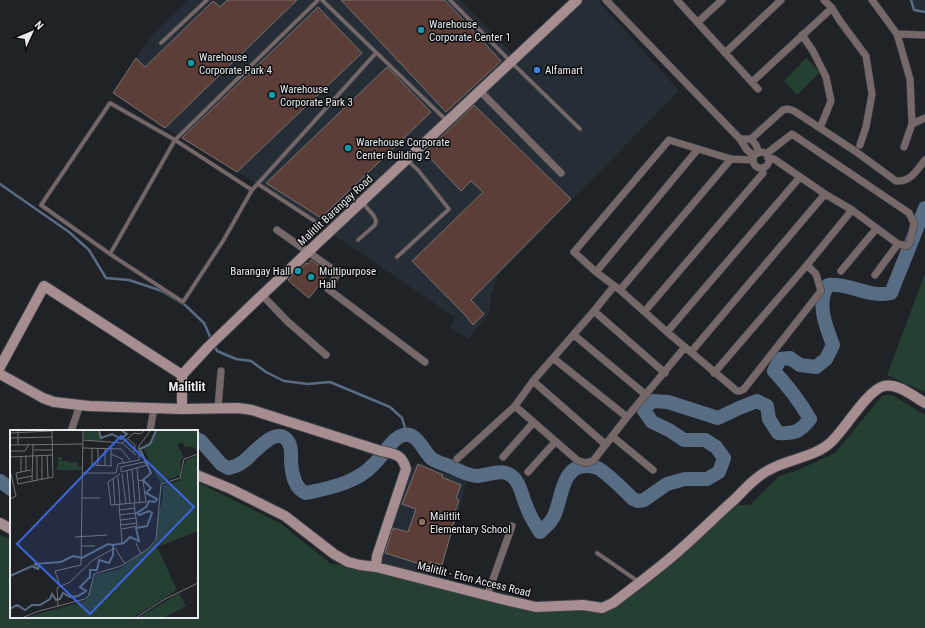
<svg xmlns="http://www.w3.org/2000/svg" width="925" height="628" font-family="'Roboto Condensed',sans-serif">
  <rect width="100%" height="100%" fill="#1f2327"/>
  <path fill="#252e36" d="M188,0H460L512,53L570,0H598L679,91L498,275L491,296L490,311L469,339L450,328L455,317L273,194L165,128L113,93L153,34Z
    M912,0H925V12L914,10Z
    M419,463L467,482L438,582L375,562L409,470Z"/>
  <path fill="#263f33" d="M806,58L820,72L797,95L784,81Z
    M925,274V392L887,375Z
    M886,395H892L925,415V628H0V535L11,539V617H197V482L280,523L331,564L360,566L500,602L563,606L603,612L625,599L654,578L736,505H750L779,476L798,470L835,453L882,396Z"/>
  <g fill="none" stroke-linecap="round" stroke-linejoin="round">
    <path stroke="#586c83" stroke-width="2.5" d="M911,0L914,10L925,12
      M0,184L69,232L89,250L106,278L129,280L162,291L185,305L204,323L212,341
      M214,345L217,351L236,359L251,361L266,372L284,381L308,384L330,382L390,407L402,418L407,434"/>
    <path stroke="#586c83" stroke-width="14" d="M197,439L201,441L221,464L228,468C235,467 239,465 244,461C254,454 277,422 289,443C292,449 291,456 291,462C292,473 294,489 306,493C329,488 357,483 374,464C382,457 391,440 401,436C416,429 423,451 432,459C437,462 443,464 449,466C457,470 468,476 477,476C490,475 504,467 514,478C521,485 522,497 526,505C529,515 535,524 540,532C545,527 551,523 554,516C562,500 561,466 586,466C591,466 597,467 601,470C612,478 623,489 633,499L638,501L644,500L667,484L685,479H707L719,472L724,458L716,447L705,440H684L669,430L652,422L643,409L653,401L668,402L718,418L739,408L757,401L767,406L769,419L778,433C794,434 800,432 810,419C800,402 788,386 774,371L780,359L790,358L800,365L816,367L826,359L833,345C826,327 816,303 828,285C851,283 868,298 891,293L925,208
      M0,481L11,489"/>
  </g>
  <path fill="#5b3e37" stroke="#78716f" d="M227,0H297L165,128L113,93L136,58L145,67L213,1L220,7Z
    M341,0H445L501,61L446,112Z
    M318,7L362,53L237,172L182,138Z
    M387,67L431,112L321,218L266,183Z
    M474,105L571,199L471,300L484,314L473,325L465,315L412,261L483,192L471,181L461,191L425,153Z
    M311,260L329,273L309,298L292,284L288,280L306,263L308,264Z
    M418,464L443,475L442,477L461,485L456,498L459,500L454,514L456,515L442,565L430,562L429,567L385,553L393,528L408,532L416,509L402,504Z"/>
  <g fill="none" stroke-linecap="round" stroke-linejoin="round">
    <g stroke="#3b3f43" stroke-width="5">
      <path id="lane" d="M322,0L446,120
        M450,0L511,62L580,129
        M161,43L207,0
        M110,103L175,140L252,190L223,241L183,302L110,254L41,205Z
        M258,184L316,222
        M252,190L376,53
        M358,240L375,225L376,221L374,216L362,202
        M110,254L175,140L318,0
        M397,257L449,209L418,170L407,160
        M597,553L639,582"/>
    </g>
    <g stroke="#3b3f43" stroke-width="8">
      <path id="street" d="M606,0L740,139H751L783,110L788,109L794,111L855,151L896,181C911,182 916,171 925,160
        M677,0L758,89
        M824,0L832,8L840,21L866,56L872,94L866,127L860,145
        M872,0L897,34L910,79L912,124L904,147
        M698,22L722,0
        M897,34L925,35
        M802,35L813,51L826,77L831,101L820,128
        M725,53L781,0
        M752,82L832,8
        M480,91L561,173
        M912,124L925,118
        M740,139L747,150L754,156
        M751,139L756,145L759,153
        M753 160a8 8 0 1 1 16 0a8 8 0 1 1-16 0Z
        M766,154L792,134L909,213L914,223L910,242L907,246L898,244L852,210L825,194L774,159L768,158
        M753,160L731,159L669,140L574,252L596,272L620,290L667,332L737,391H740L744,389L821,291L816,274L807,265
        M277,230L338,273L328,289L425,362
        M841,271L876,229
        M596,272L698,149
        M875,275L898,244
        M620,290L731,159
        M262,295L287,321L326,355
        M594,311L665,373
        M645,311L763,173V168
        M667,332L800,177
        M574,335L646,395
        M691,352L825,194
        M553,358L627,417
        M714,373L807,265L852,210
        M533,381L605,444
        M515,406L577,460L585,463L593,461L627,417L685,347
        M218,408L221,371
        M71,431L80,405
        M150,431L154,408
        M612,436L653,470
        M503,457L533,423
        M457,459L515,406L533,381L594,311L614,286
        M528,472L555,442
        M487,596L512,526"/>
    </g>
    <g stroke="#3b3f43" stroke-width="12">
      <path id="secondary" d="M0,367L44,286L182,375
        M0,374L43,398L54,402L89,406L182,409L238,408L252,410L381,451C395,454 402,454 406,469L377,556L376,567
        M182,375L208,347L262,295L577,0
        M182,375V409
        M197,475L231,489L285,516L334,554L348,562L360,565L376,567L501,599L536,607L583,605L602,608L613,603C636,585 660,568 682,548C700,532 717,515 735,499C742,492 749,484 757,478C779,459 811,460 830,443C845,430 866,391 884,386C898,383 913,396 925,403
        M0,523L11,529"/>
    </g>
    <use href="#lane" stroke="#766768" stroke-width="3.5"/>
    <use href="#street" stroke="#766768" stroke-width="7"/>
    <use href="#secondary" stroke="#a68d8f" stroke-width="10"/>
  </g>
  <g fill="#0f9aa8" stroke="#0b0c0e" stroke-width="1.5">
    <circle cx="421" cy="30" r="4"/>
    <circle cx="191" cy="63" r="4"/>
    <circle cx="272" cy="95" r="4"/>
    <circle cx="348" cy="148" r="4"/>
    <circle cx="298" cy="271" r="4"/>
    <circle cx="311" cy="277" r="4"/>
  </g>
  <circle fill="#3f7fe0" stroke="#0b0c0e" stroke-width="1.5" cx="537" cy="70" r="4"/>
  <circle fill="#8d6e63" stroke="#0b0c0e" stroke-width="1.5" cx="422" cy="522" r="4"/>
  <g text-anchor="middle" stroke-width="3" stroke-linejoin="round" paint-order="stroke">
    <g font-size="11" fill="#e8ebee" stroke="#0b0c0e" text-anchor="start">
      <text x="429" y="28">Warehouse<tspan x="429" dy="13">Corporate Center 1</tspan></text>
      <text x="199" y="61">Warehouse<tspan x="199" dy="13">Corporate Park 4</tspan></text>
      <text x="545" y="74">Alfamart</text>
      <text x="280" y="93">Warehouse<tspan x="280" dy="13">Corporate Park 3</tspan></text>
      <text x="356" y="146">Warehouse Corporate<tspan x="356" dy="13">Center Building 2</tspan></text>
      <text x="290" y="275" text-anchor="end">Barangay Hall</text>
      <text x="319" y="275">Multipurpose<tspan x="319" dy="13">Hall</tspan></text>
      <text x="430" y="520">Malitlit<tspan x="430" dy="13">Elementary School</tspan></text>
    </g>
    <g font-size="11" fill="#e8ebee" stroke="#0b0c0e">
      <text transform="translate(335 210) rotate(-43)" y="4">Malitlit Barangay Road</text>
      <text transform="translate(474 579) rotate(14)" y="4">Malitlit - Eton Access Road</text>
    </g>
    <g font-size="13" font-weight="bold" fill="#e8ebee" stroke="#0b0c0e">
      <text x="187" y="391">Malitlit</text>
    </g>
  </g>
  <g transform="translate(10 430)">
    <rect width="188" height="188" fill="#1f2327"/>
    <path d="M74,1H87L93,11L74,9ZM146,1H188V21L183,17H175L172,12L167,14L174,27L171,30L170,45L150,53L133,17L140,14ZM188,26V101L147,117L167,160L124,187H17L76,171L85,145L110,139L146,112L148,85L153,68L152,56L170,50L176,30ZM48,27H52V31H59V33L68,32V36L72,37V40H47ZM169,163L176,176L155,187H130Z" fill="#263f33"/>
    <path fill="none" stroke="#586c83" stroke-width="2" d="M89,1L91,8L102,4L111,9L117,4L112,1M0,146L22,136L28,139L29,136L24,134L51,132L63,126L72,128L98,114L103,115M0,179L7,175L15,180L22,175H30L40,169L42,164L46,170L50,169L53,163L60,167L68,166L76,161L70,157L80,147V140H87L89,130L99,133L103,125V115L114,113L120,107L129,111L126,98L137,96L142,83L139,81L129,85L127,83L136,77L139,71L145,72L147,69L136,63L141,58L133,50L141,43L130,19L140,14L146,1"/>
    <path fill="none" stroke="#6f7377" stroke-width="1" d="M8,1V14M0,3L42,1M0,8L42,7M117,8L125,15L124,22M73,10L112,13L126,25M112,13L124,3L130,4L134,1M0,15L73,14M73,18L111,19L120,30M82,18V35L102,36M24,20H43M0,21H15L19,14M101,24L112,29L114,33M37,25L38,48M27,26V50M32,26V49M0,27L43,25M11,27V42M16,27V41M88,35V18M95,35V18M101,36V18M127,38L130,73M0,40L6,66L0,69M21,40L6,43L8,54L43,47L42,1M122,40L125,73M117,41L120,73M111,42V37L134,32L137,35L112,42M72,43H106L108,34L129,30V16L140,1M110,44L98,52L101,75L136,72L133,51L128,50M112,44L116,74M108,47L110,74M7,49L22,46M103,49L105,75M22,51L23,14M71,68H90M109,74L112,112M110,80L125,78M110,85L125,83M111,90L126,88M111,95L127,93M112,99L127,96L124,73M65,107L97,105M126,113L131,124M71,116H85M71,135L73,1M50,156L45,141L71,135M48,176L47,158L60,152L83,130L105,118L115,134M14,187L29,181L75,169L79,165L84,144L111,136L138,119L146,110L151,54L170,48L174,29L188,24M127,187L155,169L188,153"/>
    <path fill="#3b66db" fill-opacity="0.15" stroke="#3b66db" stroke-width="2" d="M111,6L184,77L80,184L7,114Z"/>
    <rect width="188" height="188" fill="none" stroke="#e8ebee" stroke-width="2"/>
  </g>
  <g transform="translate(32 32) rotate(46)" stroke="#0b0c0e" stroke-width="3" paint-order="stroke">
  <path d="M0-3L7 15L0 10L-7 15Z" fill="#e8ebee"/>
  <text y="-6" font-size="11" font-weight="bold" text-anchor="middle" fill="#e8ebee">N</text>
  </g>
</svg>
